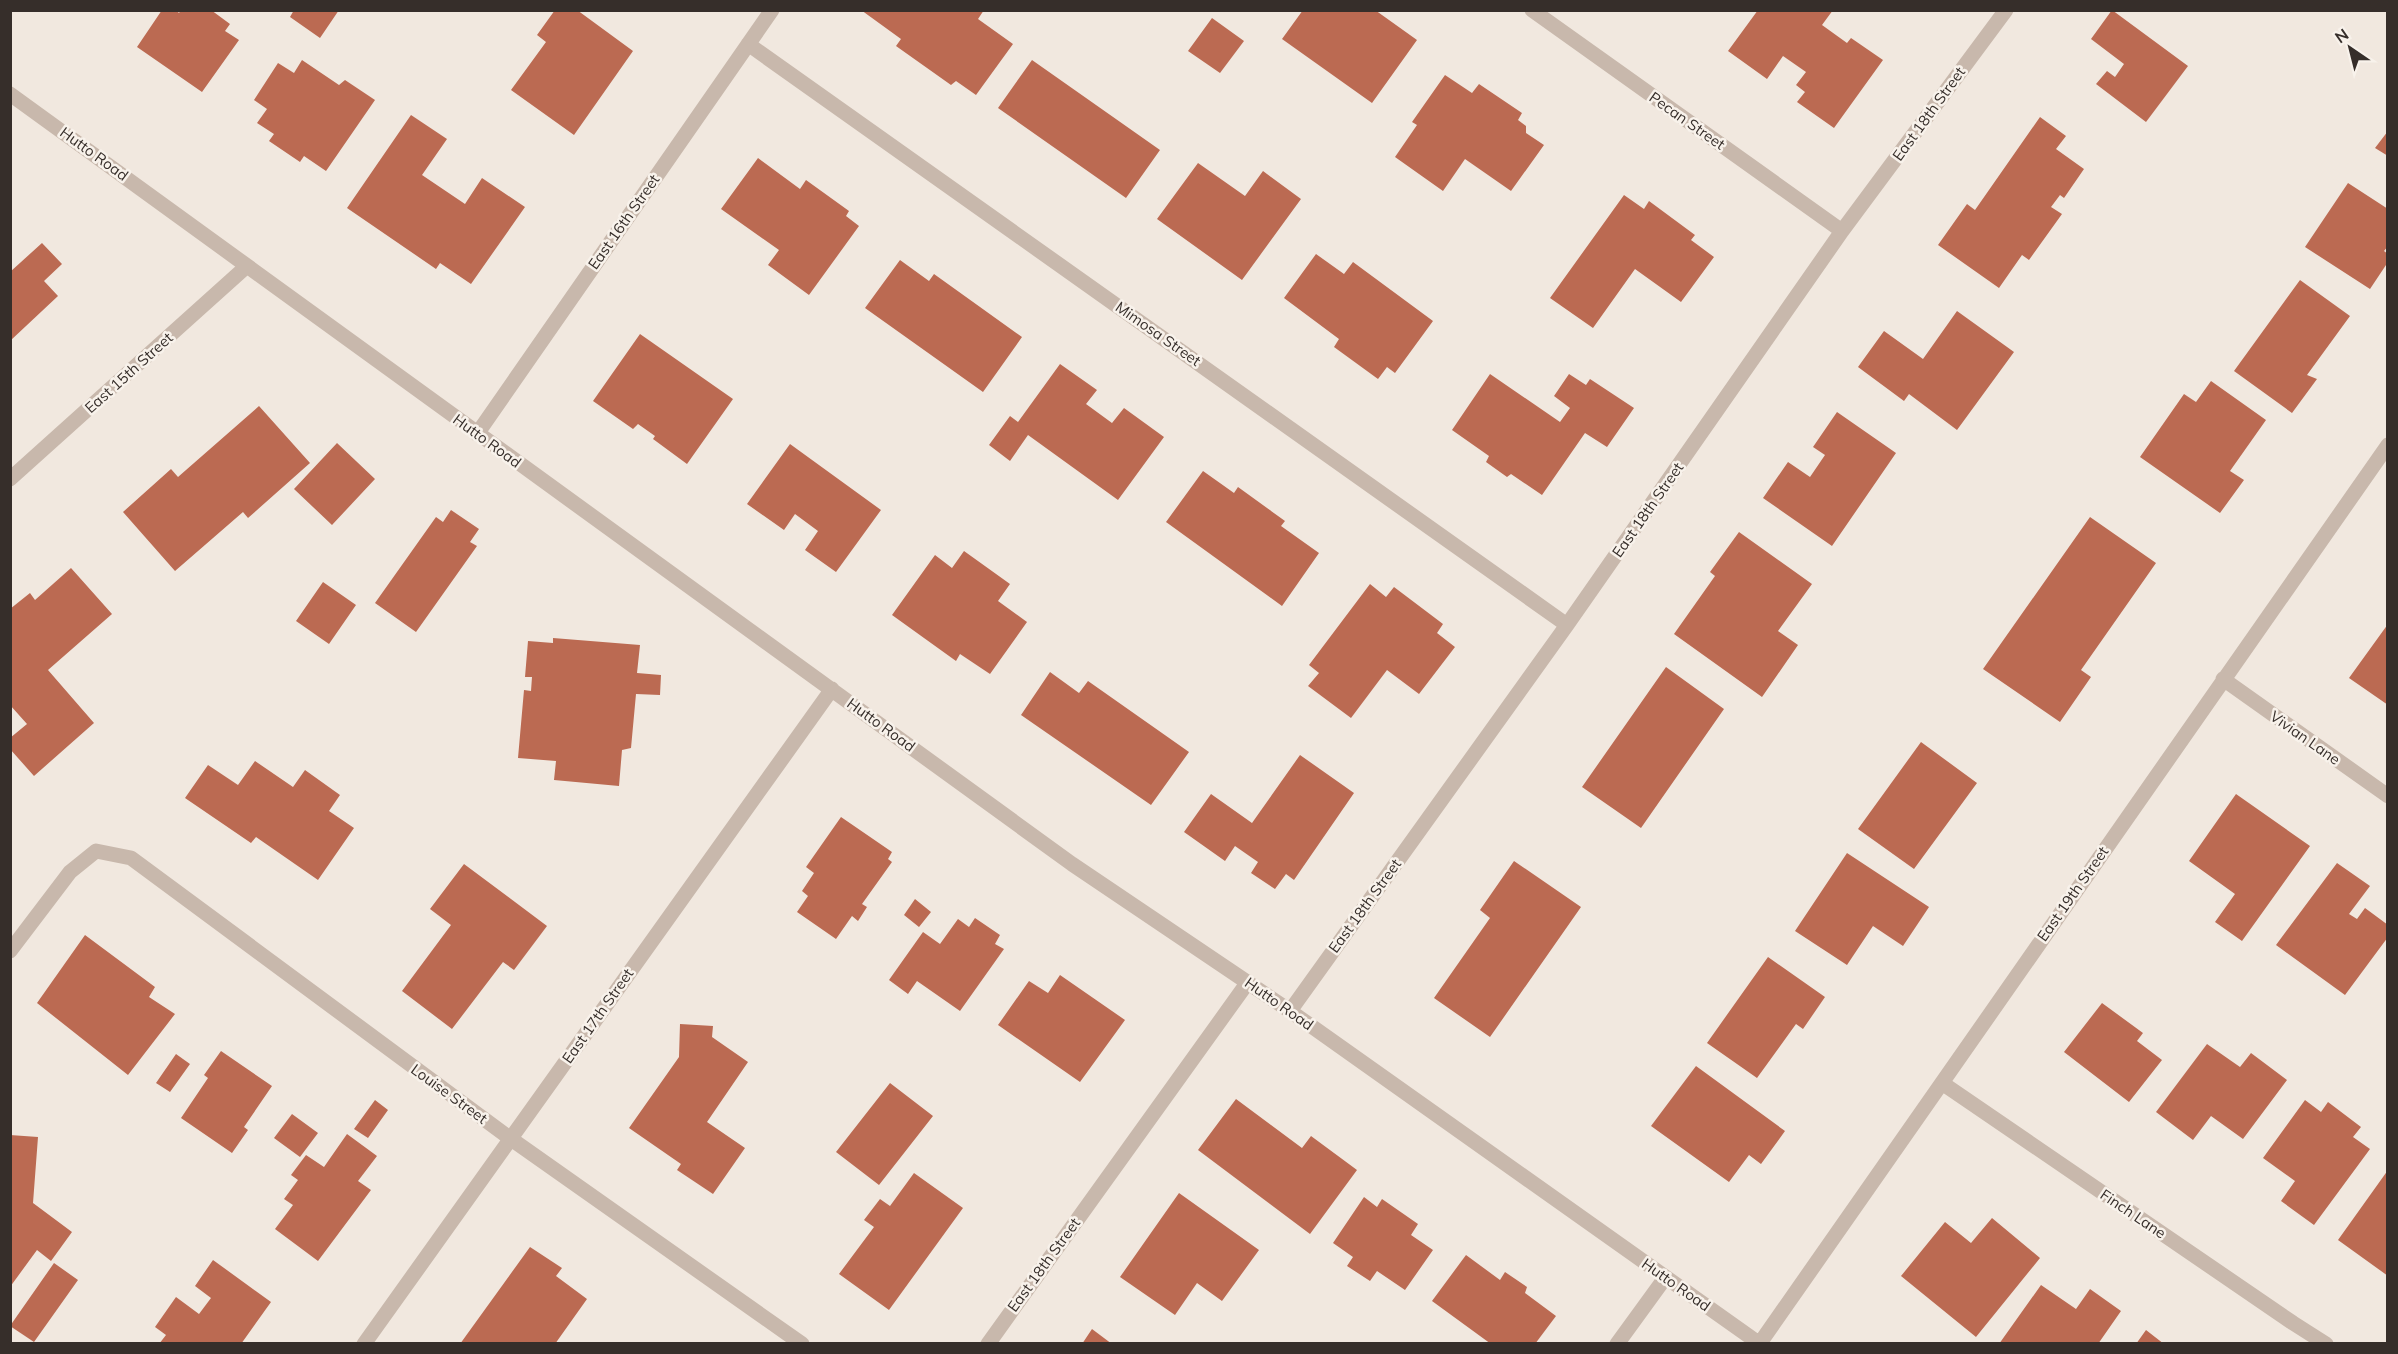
<svg xmlns="http://www.w3.org/2000/svg" width="2398" height="1354" font-family="Mulish,sans-serif">
  <rect width="100%" height="100%" fill="#f1e8df"/>
  <path fill="#bb6a52" d="M162,10H176L179,13L181,10H211L230,24L225,31L239,40L202,92L137,47Z
    M294,10H339L320,38L290,17Z
    M555,10H577L633,51L574,135L511,90L546,42L537,35Z
    M861,10H984L978,19L1013,44L976,95L956,81L951,85L896,46L901,39Z
    M1303,10H1375L1417,40L1372,103L1282,39Z
    M1758,10H1833L1822,25L1847,43L1851,38L1883,60L1834,128L1797,102L1805,92L1796,85L1806,72L1783,56L1767,79L1728,51Z
    M2112,10L2188,66L2146,122L2096,84L2107,71L2115,77L2124,64L2091,39Z
    M1212,18L1244,41L1220,73L1188,51Z
    M302,60L339,85L345,80L375,100L326,171L304,156L300,162L269,141L274,134L257,123L267,109L254,100L278,63L294,73Z
    M1032,60L1160,150L1126,198L998,108Z
    M1445,75L1472,93L1479,84L1522,113L1518,120L1526,126V133L1544,145L1511,191L1465,159L1443,191L1395,157L1417,125L1412,122Z
    M411,115L447,139L422,175L465,204L482,178L525,207L471,284L440,263L436,269L347,208Z
    M2040,117L2066,136L2056,149L2084,169L2064,198L2060,195L2051,207L2062,214L2029,260L2022,255L1999,288L1938,245L1967,204L1975,210Z
    M2388,131V156L2375,148Z
    M758,158L800,189L806,180L849,211L846,216L859,226L809,295L768,265L779,250L721,209Z
    M1198,163L1245,196L1263,171L1301,199L1242,280L1157,219Z
    M2348,183L2388,209V246L2384,251L2388,254V262L2370,289L2305,247Z
    M1624,195L1644,209L1649,201L1695,235L1691,240L1714,257L1681,302L1635,269L1593,328L1550,298Z
    M42,243L62,264L44,281L58,296L10,341V272Z
    M1316,254L1344,274L1353,262L1433,321L1395,373L1387,367L1378,379L1334,347L1339,339L1284,298Z
    M900,260L929,281L934,274L1022,337L983,392L865,308Z
    M2300,280L2350,316L2307,375L2317,379L2292,413L2234,371Z
    M1957,311L2014,352L1957,430L1909,394L1904,401L1858,367L1884,331L1923,359Z
    M640,334L733,399L687,464L653,439L655,436L638,424L633,429L593,401Z
    M1060,364L1097,390L1086,404L1112,423L1124,408L1164,437L1118,500L1028,435L1010,461L989,445L1010,416L1018,422Z
    M1490,374L1560,422L1570,408L1554,396L1569,374L1586,385L1590,379L1634,408L1607,447L1585,433L1542,495L1511,474L1507,477L1486,462L1489,456L1452,430Z
    M2211,381L2266,420L2230,471L2244,480L2220,513L2140,457L2184,394L2196,402Z
    M259,406L310,463L248,518L243,512L175,571L123,512L171,469L178,477Z
    M1837,412L1896,453L1832,546L1763,498L1788,462L1810,477L1825,455L1813,447Z
    M337,443L375,479L332,525L294,489Z
    M790,444L881,510L836,572L805,550L818,531L795,514L784,530L747,504Z
    M1203,471L1234,493L1238,487L1285,521L1281,526L1319,553L1282,606L1166,522Z
    M451,510L479,529L470,542L477,546L416,632L375,603L436,517L443,522Z
    M2090,517L2156,563L2081,670L2091,677L2060,722L1983,669Z
    M1739,532L1812,584L1778,631L1798,645L1762,697L1674,634L1715,576L1710,572Z
    M964,551L1010,584L998,601L1027,622L990,674L960,654L956,661L892,615L935,555L952,568Z
    M71,568L112,614L48,670L94,723L34,776L10,749V738L27,724L10,705V609L30,593L35,600Z
    M323,582L356,605L329,644L296,621Z
    M1370,584L1386,597L1394,587L1443,624L1437,633L1455,647L1419,694L1387,670L1351,718L1308,686L1319,673L1309,665Z
    M2388,624V705L2349,678Z
    M553,638L640,645L637,673L661,675L660,695L636,694L631,748L622,750L619,786L554,780L556,761L518,758L524,690L531,691L532,677H525L528,641L553,643Z
    M1666,667L1724,709L1641,828L1582,787Z
    M1050,672L1079,693L1088,681L1189,752L1151,805L1021,715Z
    M1921,742L1977,783L1914,869L1858,829Z
    M1300,755L1354,793L1294,880L1286,874L1275,889L1251,873L1258,862L1235,846L1225,861L1184,832L1211,794L1252,823Z
    M255,761L293,787L305,770L340,795L329,811L354,828L318,880L256,837L251,843L185,798L208,765L238,785Z
    M2236,794L2310,846L2242,941L2215,922L2235,894L2189,861Z
    M841,817L892,852L888,859L892,862L862,904L867,907L858,921L852,916L836,939L797,912L808,896L802,891L814,873L806,867Z
    M1847,853L1929,907L1903,946L1873,926L1847,965L1795,931Z
    M1514,861L1581,907L1490,1037L1434,998L1490,918L1480,910Z
    M2337,863L2370,886L2349,914L2357,919L2365,908L2388,925V937L2345,995L2276,945Z
    M464,864L547,926L514,970L503,962L452,1029L402,991L451,925L430,909Z
    M915,899L931,912L919,927L904,915Z
    M975,918L1000,935L995,944L1004,949L960,1011L917,981L908,994L889,980L923,932L940,944L958,919L969,927Z
    M85,935L155,987L149,997L175,1014L128,1075L37,1003Z
    M1768,957L1825,997L1803,1029L1796,1024L1757,1078L1707,1043Z
    M1060,975L1125,1020L1080,1082L998,1025L1029,981L1048,993Z
    M2102,1003L2143,1033L2137,1041L2162,1060L2129,1102L2064,1052Z
    M680,1024L713,1026L712,1037L748,1062L707,1122L745,1148L713,1194L677,1170L681,1164L629,1128L679,1057Z
    M2207,1044L2240,1067L2251,1053L2287,1080L2243,1139L2211,1116L2193,1140L2156,1112Z
    M221,1051L272,1086L244,1127L248,1130L232,1153L181,1118L208,1078L204,1075Z
    M176,1054L190,1064L170,1092L156,1083Z
    M1696,1066L1785,1131L1761,1164L1749,1155L1729,1182L1651,1126Z
    M890,1083L933,1116L879,1185L836,1152Z
    M1236,1099L1302,1148L1311,1136L1357,1170L1310,1234L1198,1150Z
    M375,1100L388,1110L368,1138L354,1129Z
    M2305,1100L2321,1112L2328,1102L2361,1127L2353,1137L2370,1149L2314,1225L2281,1201L2295,1181L2263,1158Z
    M292,1114L318,1133L300,1157L274,1138Z
    M347,1134L377,1156L358,1181L371,1190L318,1261L275,1229L293,1205L284,1199L298,1180L291,1175L306,1155L324,1167Z
    M10,1135L38,1137L33,1203L72,1232L51,1261L37,1250L10,1287Z
    M2388,1170V1276L2338,1240Z
    M914,1173L963,1208L889,1310L839,1274L874,1227L864,1220L880,1199L890,1206Z
    M1179,1193L1259,1250L1222,1301L1197,1283L1175,1315L1120,1277Z
    M1364,1197L1377,1207L1382,1199L1418,1224L1411,1235L1433,1250L1405,1290L1377,1271L1370,1281L1347,1266L1353,1257L1333,1243Z
    M1992,1218L2040,1258L1976,1337L1901,1276L1945,1222L1971,1243Z
    M530,1247L562,1268L556,1276L587,1299L555,1344H460Z
    M1466,1255L1500,1280L1505,1272L1527,1287L1525,1293L1556,1316L1535,1344H1491L1432,1301Z
    M213,1260L271,1302L241,1344H159L166,1335L155,1327L176,1297L199,1314L211,1298L195,1286Z
    M54,1263L78,1280L34,1342L10,1326Z
    M2041,1285L2076,1309L2090,1289L2121,1311L2098,1344H1999Z
    M1092,1329L1112,1344H1082Z
    M2146,1330L2164,1344H2136Z"/>
  <g fill="none" stroke-linecap="round" stroke-linejoin="round">
    <path stroke="#c8b8ac" stroke-width="15" d="M1532,10L1842,231
      M748,44L1567,625
      M10,94L1072,864L1290,1011L1760,1344
      M477,434L772,10
      M10,479L247,266
      M2223,679L2388,796
      M10,951L70,872L96,851L131,858L511,1139L802,1344
      M1290,1011L1567,625L1842,231L2006,10
      M1942,1083L2293,1323L2326,1344
      M1760,1343L2388,445
      M364,1344L832,689
      M988,1344L1248,982
      M1617,1344L1665,1278"/>
  </g>
  <g text-anchor="middle" stroke-width="5" stroke-linejoin="round" paint-order="stroke">
    <g font-size="15" fill="#362e2a" stroke="#f8f2eb">
      <text transform="translate(1929 114) rotate(-54)" y="5">East 18th Street</text>
      <text transform="translate(1687 121) rotate(35)" y="5">Pecan Street</text>
      <text transform="translate(94 154) rotate(36)" y="5">Hutto Road</text>
      <text transform="translate(624 222) rotate(-55)" y="5">East 16th Street</text>
      <text transform="translate(1158 334) rotate(35)" y="5">Mimosa Street</text>
      <text transform="translate(129 373) rotate(-42)" y="5">East 15th Street</text>
      <text transform="translate(487 441) rotate(36)" y="5">Hutto Road</text>
      <text transform="translate(1648 510) rotate(-55)" y="5">East 18th Street</text>
      <text transform="translate(881 725) rotate(36)" y="5">Hutto Road</text>
      <text transform="translate(2305 738) rotate(35)" y="5">Vivian Lane</text>
      <text transform="translate(2073 894) rotate(-55)" y="5">East 19th Street</text>
      <text transform="translate(1365 906) rotate(-54)" y="5">East 18th Street</text>
      <text transform="translate(1279 1004) rotate(35)" y="5">Hutto Road</text>
      <text transform="translate(598 1016) rotate(-55)" y="5">East 17th Street</text>
      <text transform="translate(449 1094) rotate(36)" y="5">Louise Street</text>
      <text transform="translate(2133 1214) rotate(34)" y="5">Finch Lane</text>
      <text transform="translate(1044 1265) rotate(-54)" y="5">East 18th Street</text>
      <text transform="translate(1676 1285) rotate(35)" y="5">Hutto Road</text>
    </g>
  </g>
  <rect width="2398" height="1354" fill="none" stroke="#362e2a" stroke-width="24"/>
  <g transform="translate(2350 48) rotate(325)" stroke="#f8f2eb" stroke-width="4.5" paint-order="stroke">
  <path d="M0-4.5L10 22L0 15L-10 22Z" fill="#362e2a"/>
  <text y="-9" font-size="16" font-weight="bold" text-anchor="middle" fill="#362e2a">N</text>
  </g>
</svg>
